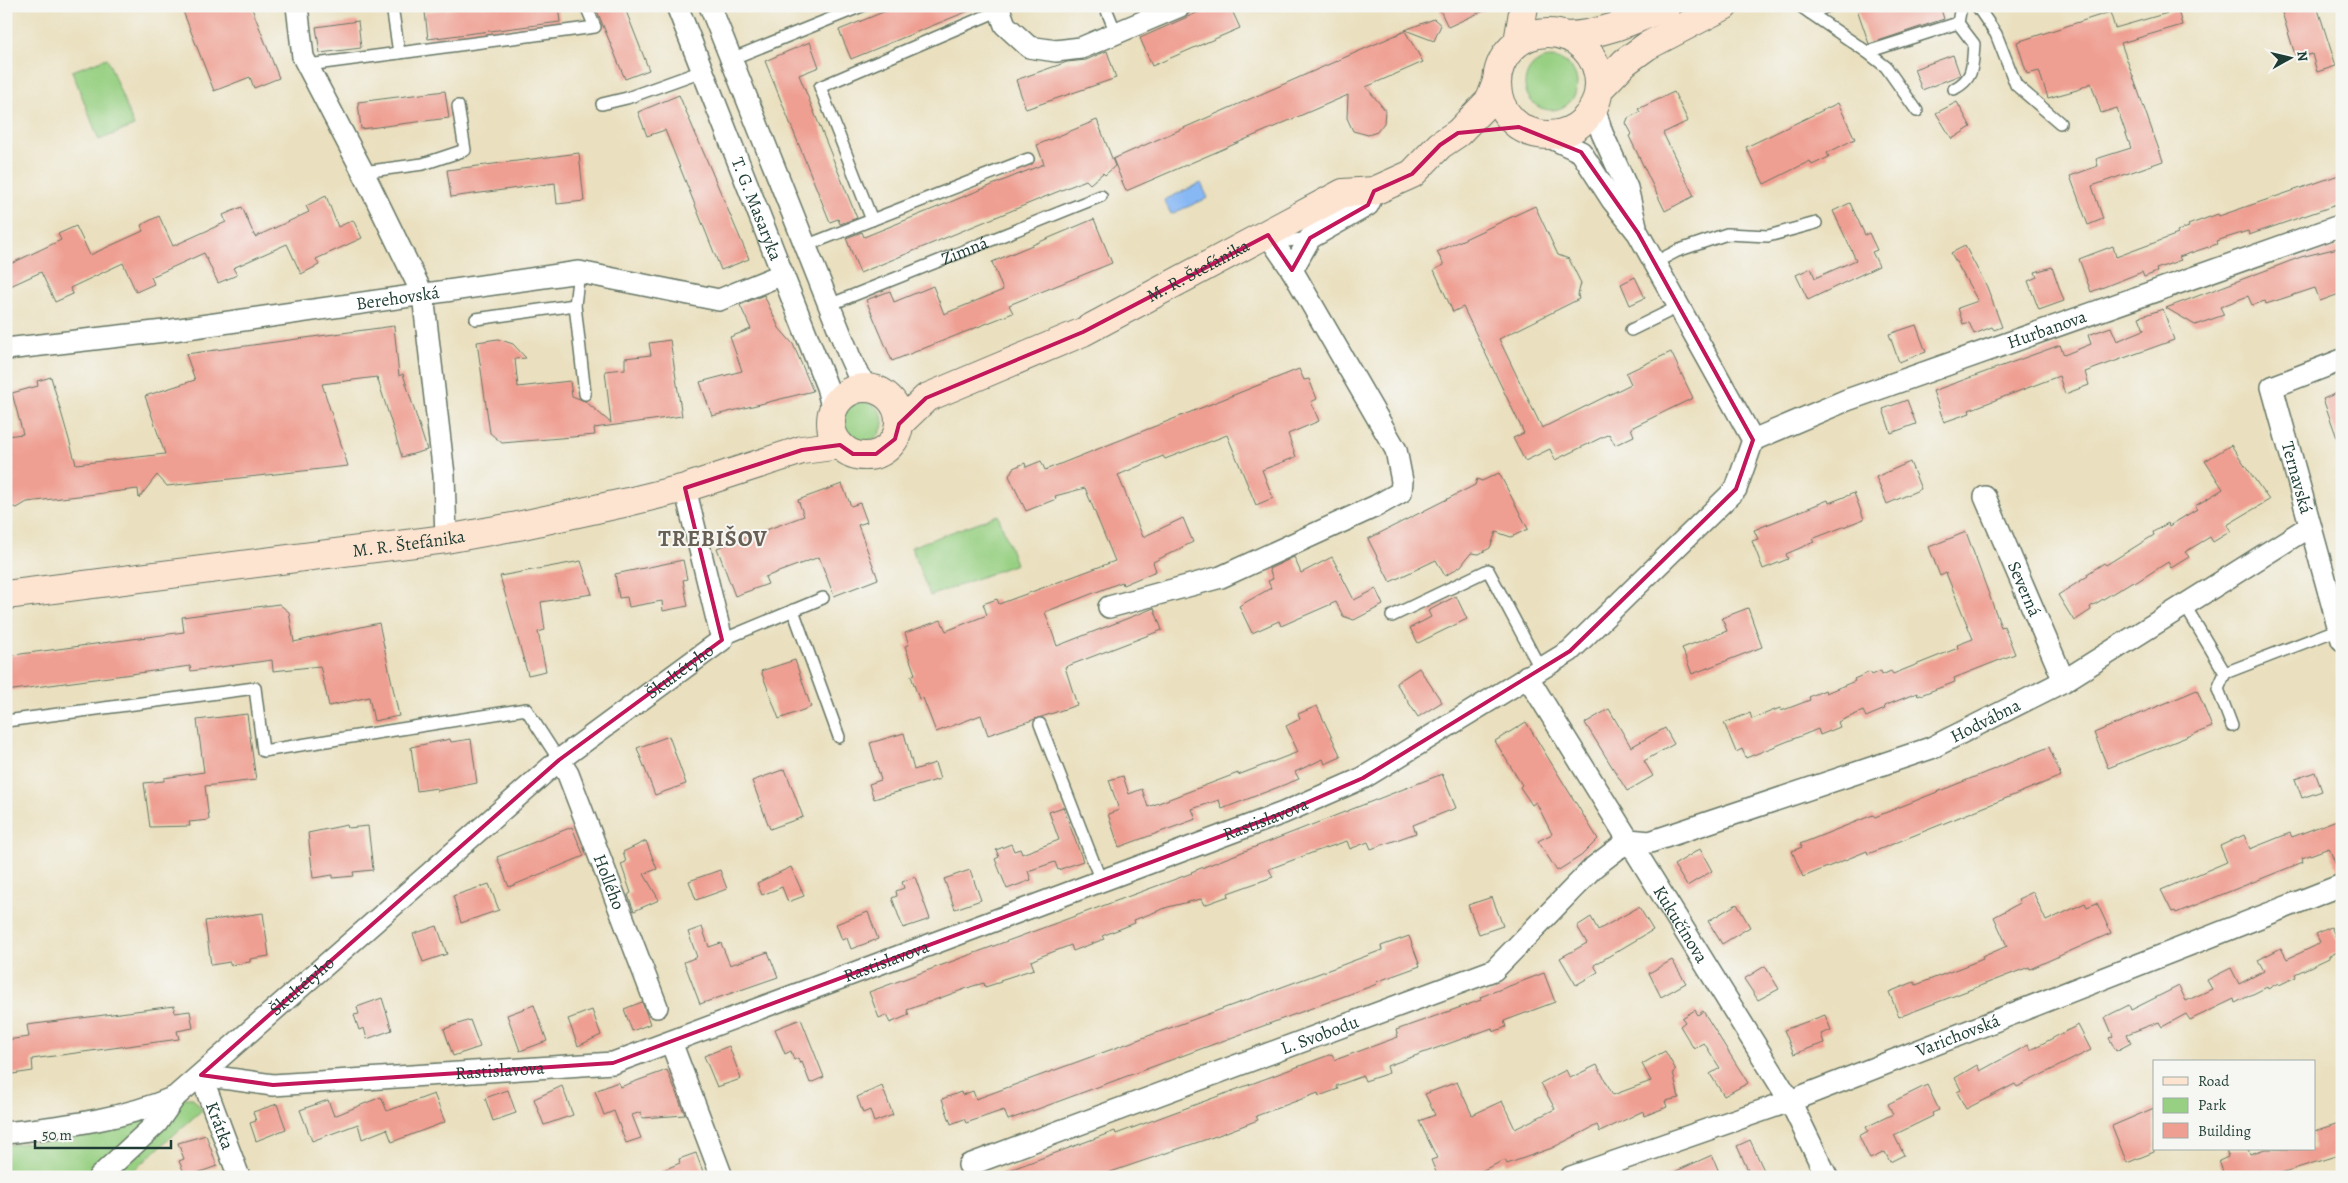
<svg xmlns="http://www.w3.org/2000/svg" width="2348" height="1183" font-family="Alegreya,serif">
  <rect width="100%" height="100%" fill="#f6f6f2"/>
  <filter id="ink" filterUnits="userSpaceOnUse"><feTurbulence type="fractalNoise" baseFrequency=".02" numOctaves="2"/><feDisplacementMap in="SourceGraphic" scale="10" xChannelSelector="R" yChannelSelector="G"/><feConvolveMatrix kernelMatrix="1 2 1 2 8 2 1 2 1" color-interpolation-filters="sRGB"/></filter>
  <filter id="wash" filterUnits="userSpaceOnUse"><feTurbulence type="fractalNoise" baseFrequency=".0096" numOctaves="4" result="noise"/><feDisplacementMap in="SourceGraphic" scale="20" xChannelSelector="R" yChannelSelector="G"/><feGaussianBlur stdDeviation="1.12" result="paint"/><feColorMatrix in="noise" values="0 0 0 0 0 0 0 0 0 0 0 0 0 0 0 0 0 1.4 0 .05"/><feComposite in="paint" operator="in"/></filter>
  <g filter="url(#wash)">
    <rect width="100%" height="100%" fill="#eae0bf"/>
    <path fill="#98d083" stroke="#5c865c" d="M1525 84a26 26 0 1 1 52 0a26 26 0 1 1-52 0Z
      M107,58L134,126L99,140L72,71Z
      M843 422a20 20 0 1 1 40 0a20 20 0 1 1-40 0Z
      M998,515L1016,564L930,596L911,547Z
      M184,1098H193L202,1110L126,1177H6V1145C34,1142 63,1140 90,1134C124,1128 154,1114 184,1098Z"/>
    <path fill="#88b8f4" stroke="#547a94" d="M1201,183L1208,198L1171,214L1164,200Z"/>
    <g id="blocks">
      <path fill="#ef9f92" d="M181,6H251L279,78L254,88L250,77L214,91Z
        M473,6H558L560,22L428,39L425,12Z
        M595,6H624L649,70L625,79Z
        M898,6H978V7L851,59L839,30Z
        M1212,6H1230L1240,28L1152,66L1140,38Z
        M1438,6H1494L1448,27Z
        M1856,6H1940L1944,19L1869,44Z
        M2280,6H2317L2336,66L2317,72L2312,54L2296,58Z
        M2178,10L2182,25L2121,43L2163,161L2092,186L2103,219L2088,225L2070,176L2098,166L2096,159L2131,148L2117,108L2101,113L2091,83L2077,90L2048,98L2039,71L2027,74L2017,42L2110,12L2115,28Z
        M1434,19L1441,25L1434,41L1405,30Z
        M358,21L361,48L320,53L316,27Z
        M1405,31L1423,62L1366,87L1385,110L1384,123L1377,132L1368,135L1353,131L1347,118L1348,95L1126,191L1113,159Z
        M810,42L819,67L799,75L857,218L840,224L838,219L830,222L765,61Z
        M1107,51L1116,78L1026,109L1016,80L1067,62L1086,60Z
        M1953,55L1960,75L1922,90L1914,69Z
        M445,91L449,118L361,129L358,102Z
        M1674,92L1688,121L1663,133L1694,196L1665,211L1629,136L1632,134L1626,123L1628,118L1640,112L1638,109Z
        M679,95L749,259L721,270L665,130L647,136L638,112Z
        M1957,102L1971,127L1952,139L1936,113Z
        M1838,103L1855,139L1827,153L1829,157L1812,165L1810,161L1764,184L1746,147Z
        M1097,120L1115,166L1105,175L1103,173L1090,184L1086,180L860,273L846,238L862,232L864,237L1044,164L1037,145Z
        M579,153L584,201L557,204L555,183L451,197L447,170Z
        M2342,174V203L2249,235L2248,231L2216,241L2217,244L2179,257L2181,260L2156,269L2157,272L2144,277L2142,272L2091,292L2079,259L2113,246L2116,257L2178,234L2177,231L2189,227L2188,225L2218,214L2219,216Z
        M326,196L338,227L353,220L362,238L316,259L319,265L301,274L287,244L233,268L237,275L218,283L204,253L151,277L154,284L136,292L123,263L70,288L73,294L55,302L41,272L6,288V266L61,240L58,234L76,226L90,255L143,231L141,225L159,216L173,246L226,222L223,215L242,207L255,237L309,212L306,206Z
        M1850,203L1865,235L1869,233L1877,250L1872,252L1879,266L1808,300L1796,275L1811,268L1815,278L1856,260L1833,211Z
        M1535,206L1558,255L1569,259L1581,283L1578,295L1579,299L1499,339L1542,428L1631,384L1626,373L1671,352L1693,398L1631,428L1634,436L1615,445L1609,434L1555,460L1550,449L1525,461L1513,438L1524,433L1463,307L1453,312L1434,270L1444,265L1437,252Z
        M1094,219L1112,263L1009,305L1013,313L892,361L866,300L890,291L894,302L933,286L944,314L1003,290L992,262Z
        M1965,246L1987,287L2002,327L1994,330L1992,327L1974,334L1969,322L1963,324L1958,308L1978,301L1951,253Z
        M2342,247V293L2320,301L2315,288L2266,304L2265,301L2252,305L2248,296L2220,307L2224,315L2195,325L2166,308L2301,257Z
        M2052,267L2064,301L2039,310L2028,281L2037,277L2035,272Z
        M1635,277L1645,298L1630,305L1621,284Z
        M764,295L779,328L793,344L813,391L712,416L700,382L742,371L730,337L751,329L740,305Z
        M2163,309L2174,340L2085,372L2089,385L2065,394L2059,376L1969,410L1970,413L1944,422L1933,391L2060,345L2064,355L2091,344L2088,335L2111,327L2117,341L2144,330L2139,317Z
        M1916,325L1926,352L1899,362L1889,334Z
        M394,326L399,376L403,374L427,450L402,457L377,377L322,384L348,466L167,486L157,475L139,498L138,489L27,502L17,508L6,505V436L23,434L12,393L38,386L37,381L51,377L76,464L165,454L145,396L195,380L186,354Z
        M498,339L513,344L526,358L515,359L518,387L570,381L572,396L585,401L611,423L605,371L625,369V358L651,355L649,343L670,340L682,416L594,428L595,435L502,443L490,433L477,342Z
        M1299,369L1304,380L1309,379L1317,399L1311,402L1319,421L1288,434L1296,457L1262,470L1273,498L1256,505L1227,435L1165,459L1163,456L1118,475L1143,537L1183,518L1193,542L1153,562L1156,571L1123,585L1122,582L1045,612L1057,646L1154,608L1162,630L1065,667L1077,705L988,735L981,715L936,732L923,698L919,699L911,676L915,674L905,646L909,645L905,633L941,620L946,631L987,615L983,604L997,599L999,604L1115,561L1085,488L1055,496L1056,499L1026,511L1009,476L1013,468L1025,463L1026,467L1041,461L1045,470Z
        M2342,391V446H2340L2323,399Z
        M1907,400L1916,424L1891,433L1883,409Z
        M2231,445L2269,500L2227,525L2231,531L2213,542L2210,537L2185,552L2189,557L2171,568L2168,562L2135,583L2133,581L2090,607L2091,610L2074,621L2058,595L2088,576L2087,574L2104,563L2106,565L2154,535L2153,532L2168,523L2169,526L2197,509L2195,506L2223,489L2205,461Z
        M1910,462L1921,489L1887,504L1876,477Z
        M1499,473L1528,529L1511,537L1496,532L1490,548L1479,554L1471,553L1461,566L1445,576L1436,560L1390,582L1368,539L1475,485L1477,479L1482,481Z
        M842,484L851,506L860,503L867,522L858,525L878,579L834,596L819,557L765,577L768,584L735,596L717,548L804,516L798,500Z
        M1854,493L1864,519L1812,539L1814,542L1786,554L1788,559L1763,569L1752,541L1758,539L1754,530L1828,500L1829,503Z
        M1966,532L2001,627L2004,626L2015,654L1954,678L1955,682L1918,696L1917,693L1884,706L1885,709L1866,717L1863,711L1838,722L1840,727L1820,735L1818,729L1746,758L1742,749L1736,752L1724,723L1750,713L1752,719L1780,708L1781,711L1810,700L1809,697L1825,690L1826,693L1855,681L1854,679L1870,672L1872,675L1881,671L1882,675L1891,671L1893,674L1958,648L1957,645L1973,639L1946,573L1940,576L1929,547Z
        M1294,557L1301,573L1332,557L1354,600L1376,589L1383,605L1354,620L1343,616L1336,602L1281,626L1279,621L1252,633L1239,606L1271,588L1268,581L1273,579L1269,569Z
        M683,560L687,579L683,580L688,606L663,611L662,601L629,607L627,597L619,598L615,574Z
        M581,561L592,594L541,602L545,630L538,632L546,671L528,675L500,576Z
        M1456,596L1467,619L1418,643L1410,628L1431,617L1428,611Z
        M279,604L289,612L294,642L379,623L399,716L374,721L369,697L329,706L320,666L273,671L272,660L191,671L190,666L6,691V656L184,632L182,617Z
        M1748,608L1762,647L1692,674L1682,648L1727,631L1722,618Z
        M795,660L811,707L779,719L761,671Z
        M1419,668L1442,702L1418,717L1396,683Z
        M2197,690L2212,727L2108,768L2094,733Z
        M1317,706L1341,757L1325,764L1323,759L1295,772L1299,779L1222,809L1219,800L1192,809L1196,819L1119,847L1108,814L1119,810L1109,780L1123,776L1129,794L1142,789L1148,807L1238,773V775L1298,752L1286,726L1300,719L1298,714Z
        M1609,709L1631,747L1665,728L1674,744L1644,761L1653,776L1627,791L1585,723Z
        M247,714L256,780L205,786L209,820L189,822L190,826L150,827L144,783L164,781V778L204,772L197,720Z
        M1526,722L1598,839L1581,856L1557,871L1538,841L1552,834L1536,802L1532,805L1520,787L1522,785L1495,741Z
        M904,733L914,770L935,763L940,779L874,799L869,784L881,780L870,743Z
        M669,736L686,784L655,795L637,748Z
        M450,739L451,742L471,739L477,783L437,791V788L417,791L411,747Z
        M2049,747L2061,776L1868,854L1867,851L1803,877L1792,851L1802,847L1800,844L1873,815L1875,817Z
        M785,769L803,817L770,829L752,781Z
        M2315,772L2322,791L2302,798L2295,779Z
        M1442,774L1456,808L1413,825L1416,833L1371,849L1368,842L1350,849L1347,841L1317,851L1269,869L1273,877L1228,893L1229,896L1204,905L1201,899L1168,907L1134,920L1135,923L1102,936L1104,939L1073,951L1071,945L1042,956L1031,961L1034,969L1000,980L1001,982L985,987L984,983L973,986L907,1010L909,1015L890,1023L886,1015L879,1018L869,992L1192,873L1191,872Z
        M1063,807L1083,861L1058,870L1055,862L1028,871L1031,880L1007,889L995,859L999,857L996,850L1011,844L1014,851L1020,849L1022,854L1059,840L1049,812Z
        M2342,818V873H2339L2329,848L2302,858L2303,862L2176,913L2175,911L2172,912L2161,890L2227,862L2220,846L2244,835L2250,849L2290,833L2292,837Z
        M347,825L348,828L368,826L373,870L353,872L354,876L333,878V875L313,878L308,833Z
        M572,827L584,856L509,887L497,857Z
        M646,841L657,869L644,874L659,900L634,911L628,895L631,893L621,864L626,862L623,852Z
        M1700,849L1712,871L1687,886L1674,865Z
        M791,867L804,896L788,902L782,887L762,895L757,883Z
        M720,870L727,889L696,900L689,881Z
        M970,870L981,900L955,909L944,879Z
        M915,877L930,919L903,928L892,898L897,896L896,891L904,888L902,882Z
        M489,884L499,910L461,923L453,896Z
        M2033,892L2046,921L2085,903L2087,907L2097,903L2111,933L2030,969L2029,967L1899,1017L1889,992L1914,982L1916,985L1983,959L1982,957L2007,946L1994,917L2020,903L2018,899Z
        M1492,897L1503,926L1479,934L1468,905Z
        M1737,904L1750,927L1722,944L1708,921Z
        M1639,907L1653,930L1594,965L1598,972L1576,985L1560,958L1587,943L1577,926L1591,917L1598,930Z
        M868,912L878,939L851,949L847,938L842,940L836,924Z
        M263,913L269,956L250,959V962L230,965V962L211,965L205,921Z
        M437,926L447,954L423,962L413,934Z
        M702,927L709,947L721,943L730,965L768,952L778,977L700,1004L684,962L697,957L688,932Z
        M2331,927L2342,950L2329,956V958L2295,974L2296,977L2279,985L2278,983L2268,989L2267,987L2235,1003L2234,999L2190,1020L2186,1014L2162,1027L2159,1022L2127,1034L2131,1043L2116,1051L2109,1038L2113,1036L2105,1017L2129,1005L2131,1010L2179,986L2186,1001L2212,989L2207,980L2231,968L2239,984L2264,971L2258,960L2281,948L2287,959L2315,946L2320,942L2316,934Z
        M1409,936L1420,966L1376,982L1377,984L1008,1120L1004,1110L966,1123L964,1119L951,1124L942,1099L961,1092L962,1095L973,1091L976,1099L1342,965L1382,950L1381,946Z
        M1672,960L1686,983L1661,997L1649,973Z
        M1765,966L1779,989L1758,1000L1744,979Z
        M1544,973L1555,1002L1504,1021L1506,1027L1493,1032L1492,1028L1387,1066L1389,1073L1365,1081L1363,1076L1336,1086L1338,1089L1319,1096L1318,1093L1256,1116L1258,1120L1216,1136L1096,1177H996V1175L1115,1131L1116,1134L1332,1054L1335,1060L1398,1037L1396,1030L1481,1000L1480,997Z
        M382,998L392,1030L367,1039L364,1028L359,1030L354,1015L359,1014L357,1007Z
        M642,1002L650,1024L632,1031L624,1009Z
        M534,1005L547,1041L520,1051L507,1015Z
        M174,1006L175,1013L190,1011L193,1028L177,1031L179,1039L32,1059L33,1071L6,1075V1040L29,1037L27,1025Z
        M592,1010L601,1035L578,1046L568,1019Z
        M1695,1010L1698,1015L1703,1011L1748,1083L1724,1096L1710,1074L1720,1068L1704,1043L1694,1049L1680,1026L1685,1022L1682,1018Z
        M1825,1015L1831,1030L1821,1034L1824,1043L1794,1054L1784,1030Z
        M801,1019L824,1077L810,1083L802,1062L800,1064L798,1058L794,1060L791,1051L785,1054L775,1029Z
        M470,1020L480,1047L453,1056L444,1029Z
        M2078,1025L2091,1050L2017,1087L2015,1084L1966,1109L1957,1092L1961,1090L1955,1078L1977,1065L1980,1071L2028,1045L2030,1050Z
        M729,1046L741,1079L717,1087L704,1056Z
        M1665,1051L1676,1070L1673,1072L1679,1098L1665,1101L1667,1107L1644,1116L1643,1111L1600,1132L1597,1125L1552,1148L1507,1164L1505,1160L1468,1177H1438L1431,1160L1437,1158L1419,1121L1435,1115L1425,1094L1457,1082L1472,1115L1502,1101L1515,1129L1555,1109L1541,1083L1566,1070L1570,1078L1597,1065L1613,1095L1651,1081L1642,1064Z
        M667,1070L685,1115L642,1118L641,1112L632,1115L641,1138L626,1143L614,1111L604,1115L595,1091L618,1082L620,1087Z
        M1927,1085L1939,1110L1932,1113L1933,1116L1894,1135L1904,1155L1890,1162L1885,1152L1870,1159L1859,1136L1868,1131L1866,1127L1893,1114L1888,1104Z
        M562,1086L573,1115L544,1125L534,1099Z
        M882,1086L893,1115L874,1122L870,1110L863,1113L857,1097Z
        M508,1090L516,1113L493,1121L485,1098Z
        M434,1094L445,1122L392,1142L387,1129L362,1139L358,1124L312,1141L300,1110L328,1100L334,1116L381,1097L387,1111Z
        M277,1104L286,1129L256,1141L250,1123L256,1121L253,1112Z
        M2154,1108V1152L2127,1163L2112,1126Z
        M2339,1123L2342,1132V1154L2268,1177H2225L2219,1161L2228,1157L2226,1149H2248L2250,1154L2265,1149H2314V1131Z
        M206,1135L217,1166L186,1177L179,1161L184,1159L178,1143Z
        M1750,1140L1767,1177H1751L1737,1146Z
        M696,1153L705,1177H647L680,1163L679,1159Z
        M1712,1155L1721,1177H1663Z"/>
    </g>
  </g>
  <g filter="url(#ink)">
    <use href="#blocks" fill-opacity="0" stroke="#667665" stroke-width="1"/>
    <g fill="none" stroke-linecap="round" stroke-linejoin="round">
      <g stroke="#667665" stroke-width="14">
        <g id="lane">
          <path d="M392,6L399,53L595,27L586,6"/>
          <path d="M1105,6L1116,33"/>
          <path d="M1800,6L1867,52L1958,23L1961,6"/>
          <path d="M1977,6L1996,34L2016,85L2060,123"/>
          <path d="M1810,13L1828,6"/>
          <path d="M1867,52L1886,67L1917,111"/>
          <path d="M731,59L862,6"/>
          <path d="M308,65L399,53"/>
          <path d="M1954,89C1975,78 1972,65 1974,44L1958,23"/>
          <path d="M602,104L627,98L702,71"/>
          <path d="M363,172L423,164L465,150L458,106"/>
          <path d="M872,220L820,87L1000,10"/>
          <path d="M1272,236L1287,241L1310,238"/>
          <path d="M805,246L1028,159"/>
          <path d="M1654,263L1677,251L1727,234L1768,236L1816,223"/>
          <path d="M579,272L575,305L585,394"/>
          <path id="s1" d="M829,305L1101,196"/>
          <path d="M476,319L575,305"/>
          <path d="M1631,330L1678,307"/>
          <path d="M2184,604L2225,673L2339,629"/>
          <path d="M793,610L839,737"/>
          <path d="M1392,616L1488,570L1540,668"/>
          <path d="M722,640L823,598"/>
          <path d="M2225,673L2218,689L2232,726"/>
          <path d="M6,721L255,688L263,751L526,709L559,760"/>
          <path d="M1040,724L1101,881"/>
        </g>
      </g>
      <g stroke="#667665" stroke-width="24">
        <g id="street">
          <path d="M297,6L303,57L363,172L423,295L444,475L446,539"/>
          <path id="s2" d="M677,6L827,387L833,411"/>
          <path d="M710,6L849,355L857,373L868,388"/>
          <path d="M998,6L1005,25L1029,47L1056,51L1081,48L1180,6"/>
          <path d="M1594,107L1602,133L1627,188L1636,226"/>
          <path d="M1292,270L1310,238L1368,205L1374,191"/>
          <path id="s3" d="M6,349L173,330L579,272L719,300L783,274"/>
          <path id="s4" d="M2342,360L2272,387L2342,640"/>
          <path id="s5" d="M1753,440L1847,400L2342,225"/>
          <path id="s6" d="M1985,497L2064,681"/>
          <path d="M1109,607L1221,577L1376,506L1401,492L1402,481L1396,450L1292,270L1268,235"/>
          <path id="s7" d="M1527,676L1790,1101L1827,1177"/>
          <path id="s8" d="M559,760L568,774L657,1007"/>
          <path d="M671,1042L722,1177"/>
          <path id="s9" d="M201,1075L273,1085L613,1063L1283,813L1363,778L1570,651L1736,489L1753,440L1638,233L1612,200L1581,152L1545,135"/>
          <path id="s10" d="M201,1075L239,1177"/>
          <path id="s11" d="M6,1133C64,1126 121,1120 175,1097L559,760L722,640L685,488"/>
          <path id="s12" d="M969,1165L1494,970L1594,867L1629,840L1650,842L1931,748L2064,681L2310,526"/>
          <path d="M99,1177L157,1123L175,1097"/>
          <path id="s13" d="M1571,1177L1790,1101L2342,885"/>
        </g>
      </g>
      <g stroke="#667665" stroke-width="30">
        <g id="secondary">
          <circle cx="1548" cy="84" r="51"/>
          <path d="M1566,36C1603,35 1634,20 1667,6"/>
          <path d="M1518,42L1524,6"/>
          <path d="M1599,89L1625,62L1647,46L1724,6"/>
          <circle cx="865" cy="422" r="34"/>
          <path id="s14" d="M899,424L926,398L1083,332L1343,193L1374,191L1412,174L1440,145L1458,133L1490,100L1496,84"/>
          <path id="s15" d="M6,595L446,539L518,526L628,502L685,488L802,450L840,445"/>
        </g>
      </g>
      <use href="#lane" stroke="#fff" stroke-width="11"/>
      <use href="#street" stroke="#fff" stroke-width="21"/>
      <use href="#secondary" stroke="#fde4d1" stroke-width="28"/>
    </g>
  </g>
  <path fill="none" stroke="#c2185b" stroke-width="4" stroke-linejoin="round" d="M1519,127L1581,152L1638,233L1753,440L1736,489L1570,651L1363,778L1283,813L613,1063L273,1085L201,1075L559,760L722,640L685,488L802,450L840,445L853,454H876L895,439L899,424L926,398L1083,332L1268,235L1292,270L1310,238L1368,205L1374,191L1412,174L1440,145L1458,133Z"/>
  <g text-anchor="middle" stroke-width="4" stroke-linejoin="round" paint-order="stroke">
    <g font-size="18" fill="#1f3d34" stroke="#f6f6f2">
      <text dy="6" stroke="none"><textPath href="#s2" startOffset="218">T. G. Masaryka</textPath></text>
      <text dy="6" stroke="none"><textPath href="#s1" startOffset="146">Zimná</textPath></text>
      <text dy="6" stroke="none"><textPath href="#s14" startOffset="338">M. R. Štefánika</textPath></text>
      <text dy="6" stroke="none"><textPath href="#s3" startOffset="395">Berehovská</textPath></text>
      <text dy="6" stroke="none"><textPath href="#s5" startOffset="314">Hurbanova</textPath></text>
      <text dy="6" stroke="none"><textPath href="#s4" startOffset="169">Ternavská</textPath></text>
      <text dy="6" stroke="none"><textPath href="#s15" startOffset="406">M. R. Štefánika</textPath></text>
      <text dy="6" stroke="none"><textPath href="#s6" startOffset="100">Severná</textPath></text>
      <text dy="6" stroke="none"><textPath href="#s11" startOffset="834">Škultétyho</textPath></text>
      <text dy="6" stroke="none"><textPath href="#s12" startOffset="1126">Hodvábna</textPath></text>
      <text dy="6" stroke="none"><textPath href="#s9" startOffset="1110">Rastislavova</textPath></text>
      <text dy="6" stroke="none"><textPath href="#s8" startOffset="132">Hollého</textPath></text>
      <text dy="6" stroke="none"><textPath href="#s7" startOffset="292">Kukučínova</textPath></text>
      <text dy="6" stroke="none"><textPath href="#s9" startOffset="705">Rastislavova</textPath></text>
      <text dy="6" stroke="none"><textPath href="#s11" startOffset="342">Škultétyho</textPath></text>
      <text dy="6" stroke="none"><textPath href="#s12" startOffset="374">L. Svobodu</textPath></text>
      <text dy="6" stroke="none"><textPath href="#s13" startOffset="412">Varichovská</textPath></text>
      <text dy="6" stroke="none"><textPath href="#s9" startOffset="300">Rastislavova</textPath></text>
      <text dy="6" stroke="none"><textPath href="#s10" startOffset="54">Krátka</textPath></text>
    </g>
    <g font-size="22" font-weight="bold" letter-spacing="1" fill="#685f55" stroke="#f6f6f2">
      <text x="713" y="546">TREBIŠOV</text>
    </g>
  </g>
  <rect width="2348" height="1183" fill="none" stroke="#f6f6f2" stroke-width="25"/>
  <rect x="2153" y="1060" width="162" height="90" fill="#f6f6f2" stroke="#a0aca6"/>
  <rect x="2163" y="1077" width="25" height="8" fill="#fde4d1" stroke="#a0aca6"/>
  <text x="2198" y="1086" font-size="15" fill="#1f3d34">Road</text>
  <rect x="2163" y="1098" width="25" height="15" fill="#98d083" stroke="#a0aca6"/>
  <text x="2198" y="1110" font-size="15" fill="#1f3d34">Park</text>
  <rect x="2163" y="1123" width="25" height="15" fill="#ef9f92" stroke="#a0aca6"/>
  <text x="2198" y="1136" font-size="15" fill="#1f3d34">Building</text>
  <g transform="translate(2290 58) rotate(82)" stroke="#f6f6f2" stroke-width="4" paint-order="stroke">
  <path d="M0-4L9 19L0 12L-9 19Z" fill="#1f3d34"/>
  <text y="-8" font-size="14" font-weight="bold" text-anchor="middle" fill="#1f3d34">N</text>
  </g>
  <path d="M35 1140v8h136v-8" fill="none" stroke="#1f3d34" stroke-width="2.5"/>
  <text x="42" y="1140" font-size="15" fill="#1f3d34" stroke="#f6f6f2" stroke-width="4" paint-order="stroke">50 m</text>
</svg>
